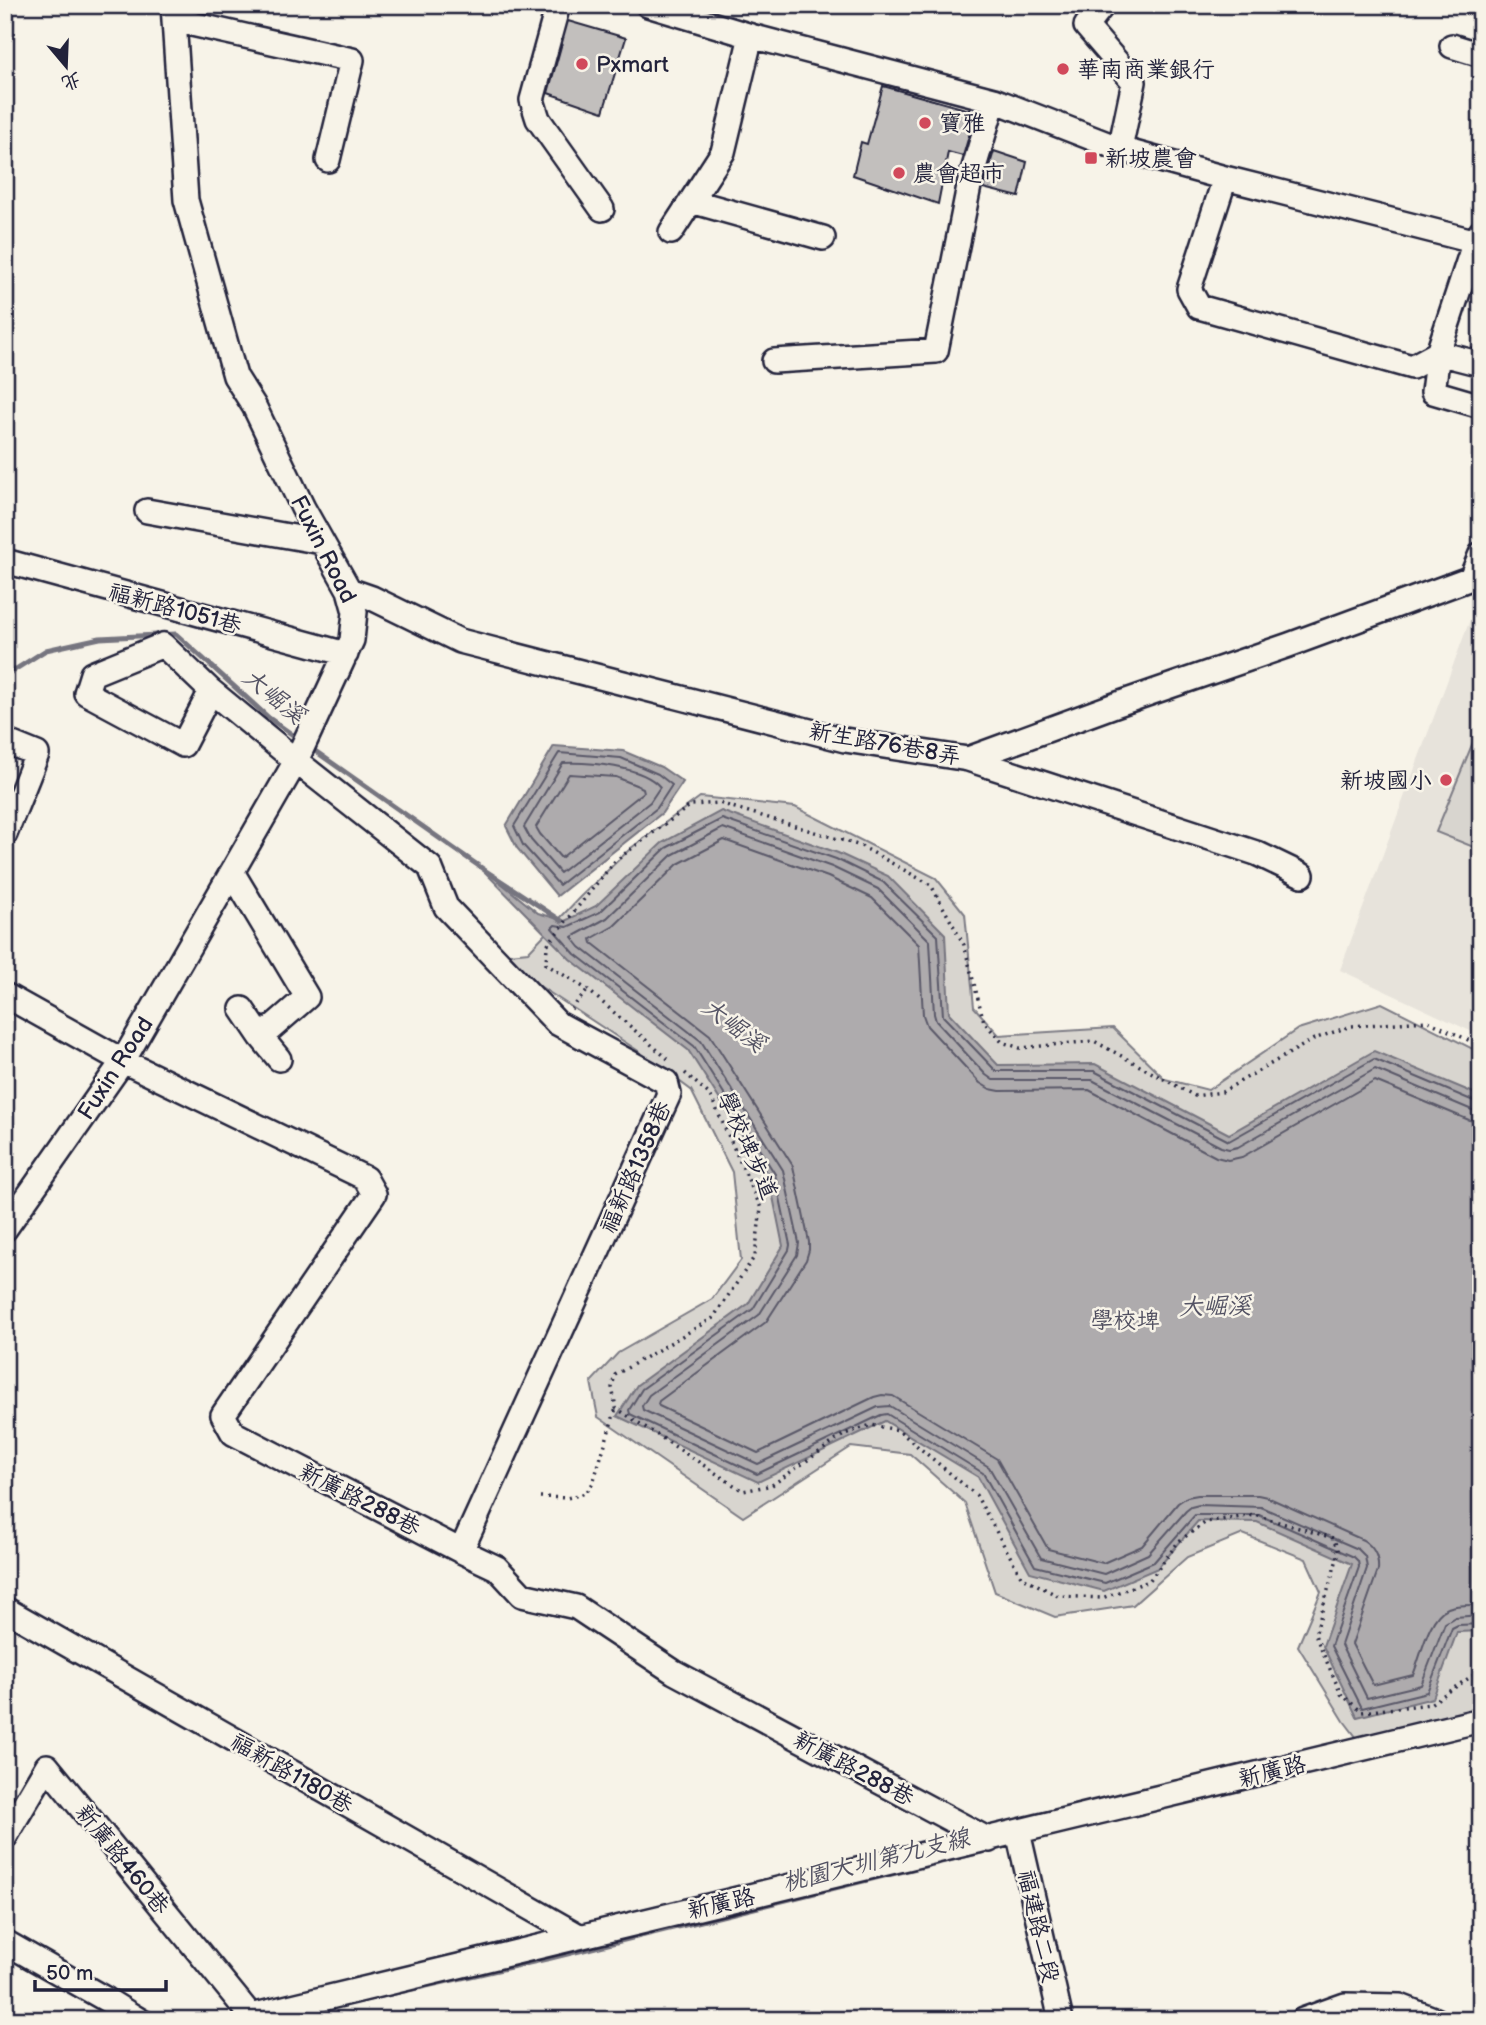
<svg xmlns="http://www.w3.org/2000/svg" width="1486" height="2025" font-family="'Balsamiq Sans','LXGW WenKai TC',sans-serif">
  <rect width="100%" height="100%" fill="#f7f3e8"/>
  <filter id="ink" filterUnits="userSpaceOnUse"><feTurbulence type="fractalNoise" baseFrequency=".0143" numOctaves="2"/><feDisplacementMap in="SourceGraphic" scale="14" xChannelSelector="R" yChannelSelector="G"/><feConvolveMatrix kernelMatrix="1 2 1 2 8 2 1 2 1" color-interpolation-filters="sRGB"/></filter>
  <g filter="url(#ink)">
    <path fill="#e7e3db" d="M1481,590V1036L1340,970Z"/>
    <path fill="#d8d5cf" stroke="#7d7c85" stroke-width="2" d="M1481,723V850L1436,832Z
      M700,797L795,807L936,878L965,914L974,1007L999,1035L1113,1028L1165,1079L1208,1090L1298,1029L1382,1003L1481,1053V1713L1363,1746L1344,1721L1298,1646L1321,1592L1306,1559L1243,1534L1187,1557L1133,1605L1055,1617L995,1592L965,1503L910,1454L851,1447L743,1517L598,1417L591,1382L618,1353L712,1299L741,1260L732,1172L691,1090L637,1050L538,985L509,954L528,952L580,897L631,848Z"/>
    <path fill="#aeabad" stroke="#76747f" stroke-width="2" d="M554,746L623,751L661,767L683,782L662,813L557,896L517,848L506,826Z
      M721,811L838,853L888,876L945,934L949,1013L998,1065L1095,1064L1229,1134L1374,1051L1481,1096V1631L1457,1632L1433,1698L1357,1717L1323,1646L1352,1564L1257,1522L1198,1521L1158,1568L1104,1591L1030,1572L978,1477L885,1421L758,1482L617,1416L637,1385L748,1304L783,1246L769,1177L688,1050L570,959L475,862L538,913L565,921L596,906L662,843Z"/>
    <g fill="none" stroke-linecap="round" stroke-linejoin="round">
      <path stroke="#5a5969" stroke-width="2" d="M559,753L621,758L658,774L672,785L657,808L559,885L523,845L514,826Z
        M563,763C589,762 643,766 660,787L650,802L560,873L531,840L524,827Z
        M569,774L616,777L643,788L644,792L561,858L540,834L536,827Z
        M1481,1102H1476L1374,1059L1229,1141L1094,1071H996L943,1016L938,936L883,882L836,859L722,819L666,848L600,912L567,927L555,925L552,928L575,954L694,1046L775,1174L790,1245L789,1250L753,1309L642,1389L629,1410L630,1414L757,1474L881,1415L887,1414L983,1473L1035,1566L1105,1583L1154,1562L1195,1515H1259L1354,1557L1358,1561L1359,1567L1331,1646L1362,1708L1427,1692L1452,1628L1458,1625L1481,1624
        M1481,1111L1472,1110L1375,1069L1238,1147L1229,1149L1221,1147L1092,1080H993L986,1075L936,1021L934,1014L930,941L878,889L832,867L723,828L672,855L607,918L572,937L580,947L701,1041L783,1170L799,1243L797,1255L759,1315L649,1395L642,1406L643,1410L758,1464L878,1407L890,1406L989,1467L1041,1558L1104,1574L1148,1554L1186,1511L1191,1507L1199,1505L1261,1507L1358,1549L1365,1556L1367,1568L1341,1645L1367,1698L1421,1685L1445,1623L1455,1617L1481,1615
        M1481,1122L1469,1120L1375,1081L1242,1157L1228,1160L1216,1157L1089,1090L1000,1091L990,1089L980,1083L927,1026L923,1015L919,945L872,898L828,877L724,840L678,864L614,926L591,939L592,943L710,1035L793,1166L809,1242V1250L806,1260L766,1322L659,1401L658,1404L659,1406L758,1453L874,1397L882,1395L893,1396L997,1459L1048,1549L1103,1563L1142,1546L1178,1503L1187,1497L1198,1495H1258L1267,1497L1363,1540C1374,1547 1379,1557 1378,1570L1352,1644L1373,1685L1413,1675C1421,1657 1428,1616 1448,1608C1457,1604 1470,1605 1481,1605"/>
      <path stroke="#76747f" stroke-width="5" d="M5,676L46,650L100,638L176,634L269,718L300,740
        M308,746L486,871L562,921
        M127,2000L163,2020
        M346,2004L551,1958L1014,1844"/>
    </g>
    <path fill="#c2bfbd" stroke="#22223b" stroke-width="2" d="M568,21L626,38L603,112L548,93Z
      M883,86L976,112L963,156L948,152L938,204L853,175L861,142L867,144Z
      M994,151L1027,162L1019,197L983,188Z"/>
    <g fill="none" stroke-linecap="round" stroke-linejoin="round">
      <g stroke="#22223b" stroke-width="28">
        <path id="minor" d="M558,5L532,100L538,119L602,209
          M648,5L751,36L994,100L1120,149L1225,178L1481,243
          M1103,5L1086,26L1134,82L1120,149
          M174,20L352,60L328,160
          M1452,46L1481,55
          M1225,178L1189,289L1199,307L1412,367L1438,353L1481,364
          M691,201L823,238
          M671,232L723,152L751,36
          M1481,232L1475,241L1438,353L1433,392L1481,406
          M774,361L936,351L970,181L994,100
          M147,511L322,542
          M5,561L346,654
          M349,590L372,598L460,641L845,740L968,759L1115,705L1289,645L1471,578L1481,554
          M211,691L183,745L86,693L92,674L163,645L211,691L296,761L430,867L446,907L557,1023L666,1082L669,1094L461,1551
          M5,741L37,754L5,834
          M968,759L1256,853L1302,875
          M232,872L307,997L261,1037
          M5,995L123,1061L365,1178L374,1194L223,1415L233,1433L461,1551L497,1568L522,1595L576,1607L674,1672L989,1840
          M242,1009L261,1037L279,1059
          M5,1229L123,1061L142,1028L296,761L352,640L355,612L349,590L303,508L254,406L235,376L186,200L173,5
          M5,1609L579,1936
          M1018,1832L1061,2020
          M5,1837L47,1766L251,2016L250,2020
          M5,1942L107,2000L139,2020
          M248,2020L251,2016C660,1916 1071,1819 1481,1720
          M1303,2020L1345,2005L1400,2006L1436,2020"/>
      </g>
      <path stroke="#22223b" stroke-width="3.5" stroke-dasharray="2 5" stroke-linecap="butt" d="M571,1009L588,990
        M668,1059L588,990L546,964L547,945L615,861L691,805L719,803L861,846L931,885L964,945L984,1022L1002,1042L1020,1048L1094,1041L1195,1096L1222,1092L1314,1039L1351,1026L1428,1021L1481,1046
        M685,1073L710,1095L761,1208L755,1256L713,1318L615,1375L612,1387L616,1408L743,1491L772,1485L845,1434L871,1425L898,1430L976,1495L1021,1576L1058,1596L1102,1598L1149,1581L1179,1541L1206,1522L1255,1515L1333,1538L1339,1552L1315,1635L1341,1694L1362,1712L1430,1704L1481,1670
        M540,1497L567,1498L586,1493L593,1483L616,1408"/>
      <use href="#minor" stroke="#f7f3e8" stroke-width="23"/>
    </g>
  </g>
  <g fill="#d1495b" stroke="#f7f3e8" stroke-width="2.5">
    <circle cx="582" cy="64" r="7"/>
    <circle cx="1063" cy="69" r="7"/>
    <circle cx="925" cy="123" r="7"/>
    <rect x="1084" y="151" width="14" height="14" rx="3.5"/>
    <circle cx="899" cy="173" r="7"/>
    <circle cx="1446" cy="780" r="7"/>
  </g>
  <g text-anchor="middle" stroke-width="5" stroke-linejoin="round" paint-order="stroke">
    <g font-size="23" fill="#22223b" stroke="#f7f3e8" text-anchor="start">
      <text x="596" y="72">Pxmart</text>
      <text x="1077" y="77">華南商業銀行</text>
      <text x="939" y="131">寶雅</text>
      <text x="1105" y="166">新坡農會</text>
      <text x="913" y="181">農會超市</text>
      <text x="1432" y="788" text-anchor="end">新坡國小</text>
    </g>
    <g font-size="23" fill="#22223b" stroke="#f7f3e8">
      <text transform="translate(324 549) rotate(63)" y="8">Fuxin Road</text>
      <text transform="translate(175 608) rotate(15)" y="8">福新路1051巷</text>
      <text transform="translate(885 743) rotate(10)" y="8">新生路76巷8弄</text>
      <text transform="translate(115 1068) rotate(-57)" y="8">Fuxin Road</text>
      <text transform="translate(748 1145) rotate(66)" y="8">學校埤步道</text>
      <text transform="translate(635 1167) rotate(-66)" y="8">福新路1358巷</text>
      <text transform="translate(360 1499) rotate(27)" y="8">新廣路288巷</text>
      <text transform="translate(854 1768) rotate(28)" y="8">新廣路288巷</text>
      <text transform="translate(1272 1771) rotate(-14)" y="8">新廣路</text>
      <text transform="translate(292 1773) rotate(30)" y="8">福新路1180巷</text>
      <text transform="translate(123 1859) rotate(51)" y="8">新廣路460巷</text>
      <text transform="translate(721 1903) rotate(-13)" y="8">新廣路</text>
      <text transform="translate(1039 1926) rotate(77)" y="8">福建路二段</text>
    </g>
    <g font-size="23" fill="#504f60" stroke="#f7f3e8">
      <text x="1125" y="1328">學校埤</text>
    </g>
    <g font-size="24" font-style="italic" fill="#535263" stroke="#f7f3e8">
      <text transform="translate(274 696) rotate(39)" y="8">大崛溪</text>
      <text transform="translate(734 1025) rotate(37)" y="8">大崛溪</text>
      <text transform="translate(1215 1306) rotate(-1)" y="8">大崛溪</text>
      <text transform="translate(876 1860) rotate(-14)" y="8">桃園大圳第九支線</text>
    </g>
  </g>
  <rect width="1486" height="2025" fill="none" stroke="#f7f3e8" stroke-width="28"/>
  <rect x="14" y="14" width="1458" height="1997" fill="none" stroke="#22223b" stroke-width="2.5" filter="url(#ink)"/>
  <g transform="translate(66 66) rotate(161)" stroke="#f7f3e8" stroke-width="5" paint-order="stroke">
  <path d="M0-5L12 26L0 18L-12 26Z" fill="#22223b"/>
  <text y="-10" font-size="19" font-weight="bold" text-anchor="middle" fill="#22223b">北</text>
  </g>
  <path d="M35 1980v10h131v-10" fill="none" stroke="#22223b" stroke-width="3.5"/>
  <text x="46" y="1980" font-size="21" fill="#22223b" stroke="#f7f3e8" stroke-width="5" paint-order="stroke">50 m</text>
</svg>
